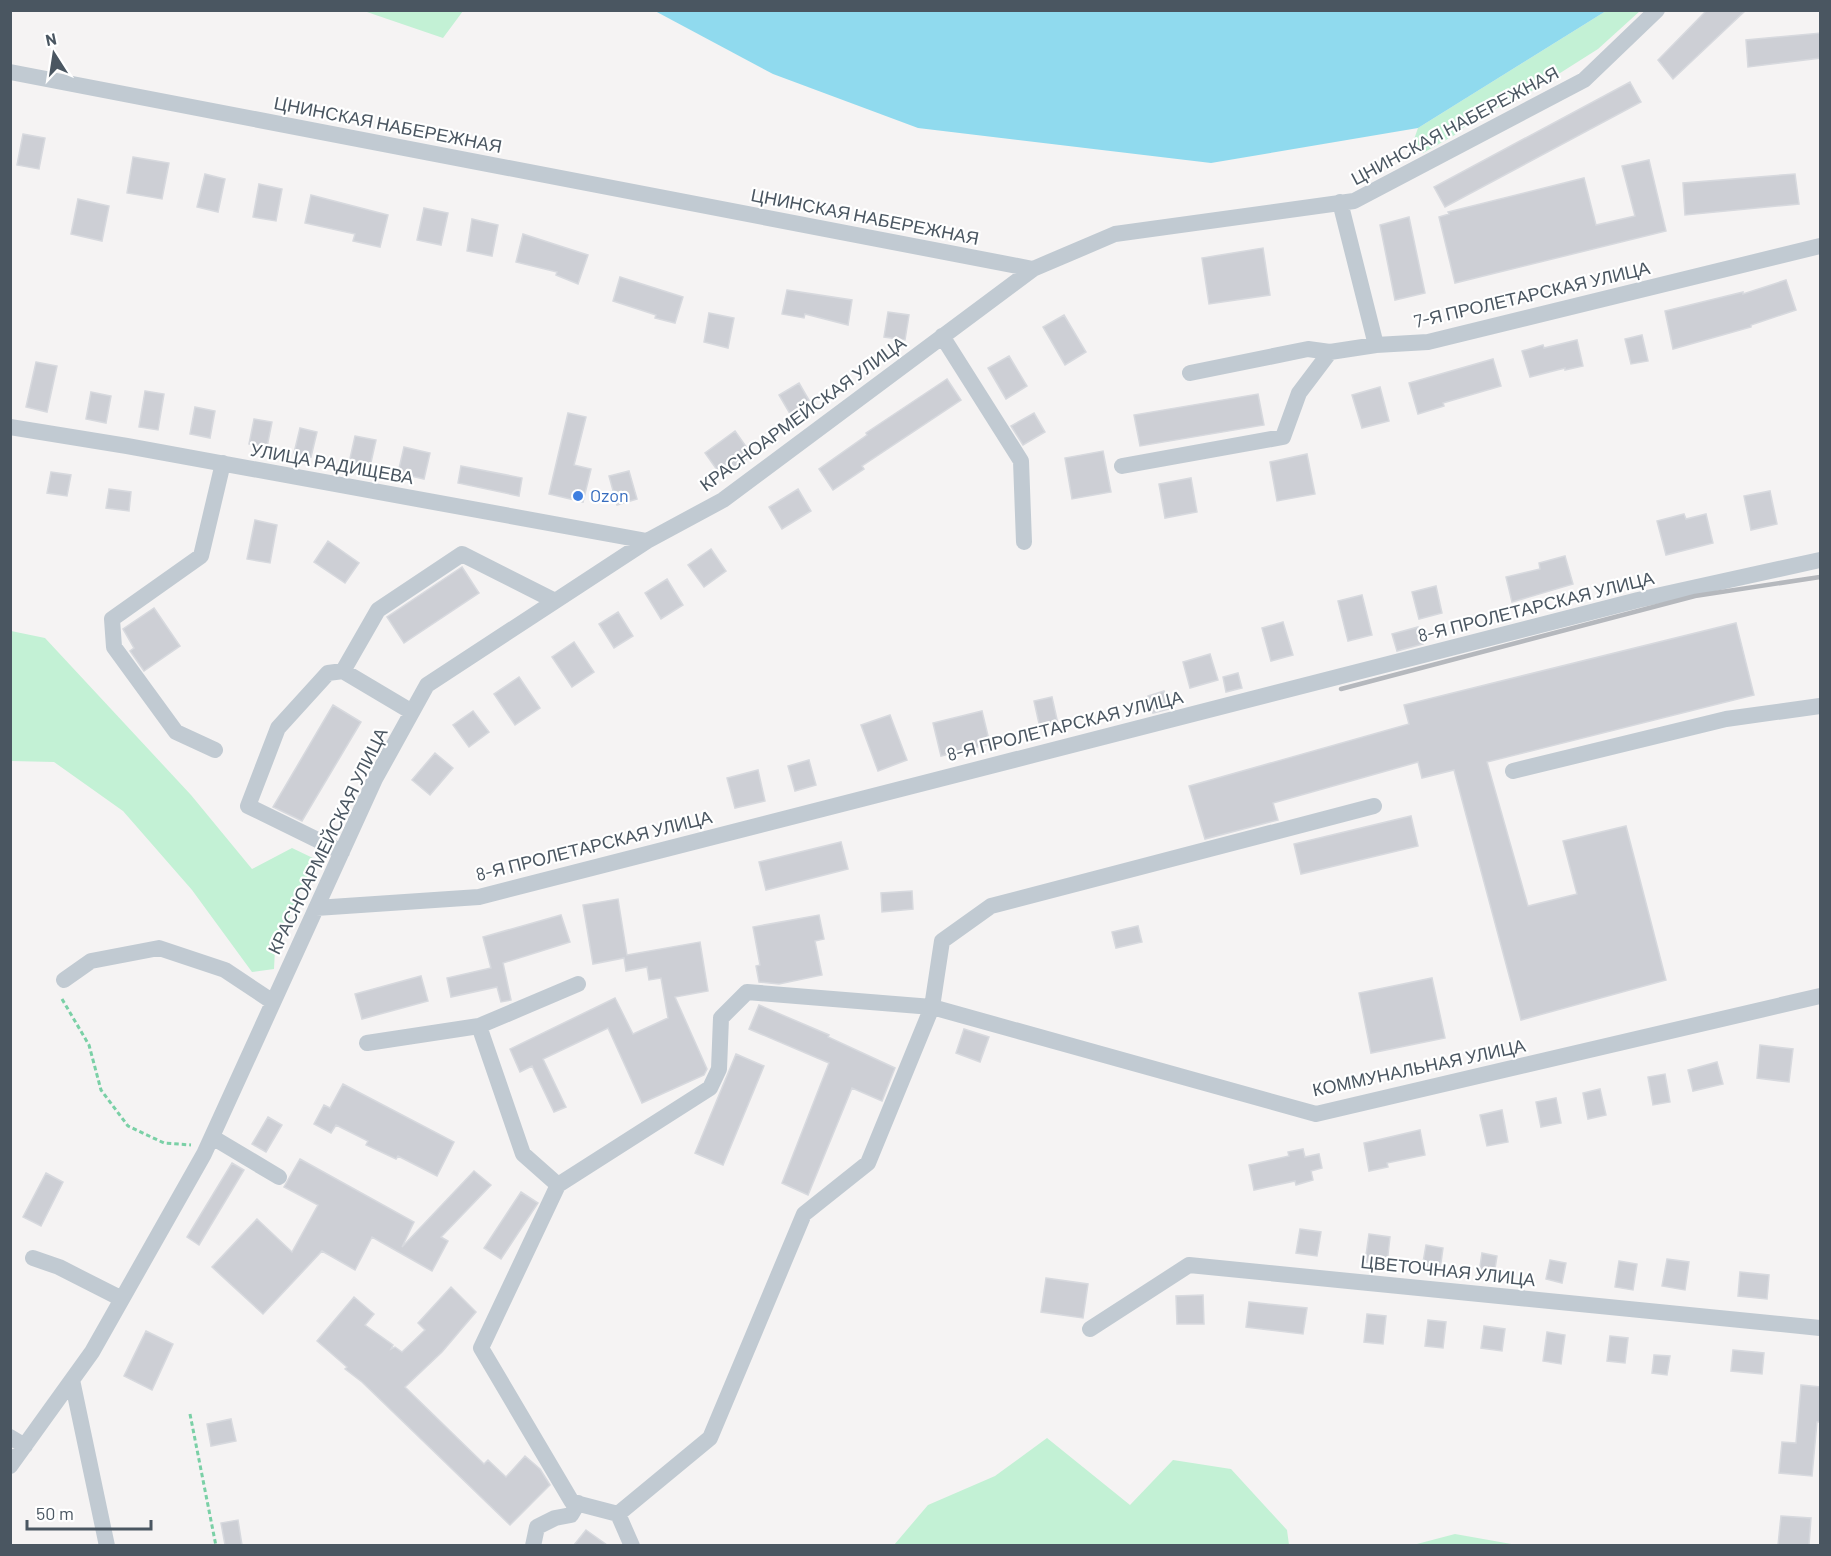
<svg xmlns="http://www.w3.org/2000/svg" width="1831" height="1556" font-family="Barlow,sans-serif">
  <rect width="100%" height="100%" fill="#f5f3f3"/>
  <path fill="#c3f1d5" d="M364,11L463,10V11L443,38Z
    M1606,11H1640L1598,49L1527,94L1469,121L1460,132L1423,153L1412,145L1418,128Z
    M11,631L45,638L191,795L252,869L292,848L315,859L275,949L274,969L252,972L192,890L123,811L54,762L11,761Z
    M1047,1438L1130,1505L1173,1460L1231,1469L1287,1530L1289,1545H894L928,1505L995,1476Z
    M1455,1534L1517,1545H1413Z"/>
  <path fill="#90daee" d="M655,11H1606L1418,128L1211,163L918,128L773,74Z"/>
  <path fill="#cdcfd5" stroke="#d7d9de" stroke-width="1.5" d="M1707,10H1746L1673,79L1658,60Z
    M1821,33V58L1748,67L1746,40Z
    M1630,82L1641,102L1445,207L1434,187Z
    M23,134L45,138L39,169L17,165Z
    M133,157L169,163L162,199L127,193Z
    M1649,160L1666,231L1455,283L1439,217L1449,214L1448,212L1584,178L1596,225L1635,216L1622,166Z
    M205,174L225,179L218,212L197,207Z
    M1795,174L1799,204L1685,215L1683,183Z
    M259,184L282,189L276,221L253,217Z
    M311,195L388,215L380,247L353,241L355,234L305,223Z
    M78,199L109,206L102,241L71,234Z
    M424,208L448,213L441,245L417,240Z
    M1409,217L1425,293L1395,300L1380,225Z
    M472,219L498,225L492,256L467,251Z
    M523,234L588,255L578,284L556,275L557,272L516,262Z
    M1263,248L1270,295L1209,304L1202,258Z
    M620,277L683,297L675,323L655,318L656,315L613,301Z
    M1786,280L1796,310L1751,325V327L1673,349L1665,311L1743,292V294Z
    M787,290L852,300L848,325L805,314L804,318L782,314Z
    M888,312L909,315L905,340L884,337Z
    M709,313L734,318L728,348L704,342Z
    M1064,315L1086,352L1065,365L1043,327Z
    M1642,335L1648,361L1631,364L1625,339Z
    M1577,340L1583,366L1565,370V368L1530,377L1522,351L1543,345L1544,348Z
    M1009,356L1027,386L1006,399L988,368Z
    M1493,359L1501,386L1443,403L1444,406L1418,414L1409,383Z
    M36,362L57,366L47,412L26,407Z
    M947,379L961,400L862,466L864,469L833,490L819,469L867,435L866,433Z
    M799,383L813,407L793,419L779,395Z
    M1380,387L1389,421L1362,428L1352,395Z
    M145,391L164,394L158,430L139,427Z
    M91,392L111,396L106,423L86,419Z
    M1258,394L1264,425L1140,446L1134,415Z
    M195,407L215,411L210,438L190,434Z
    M568,413L586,417L574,465L591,469L583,502L549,494Z
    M1034,413L1045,432L1023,445L1011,426Z
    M254,419L272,422L267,447L249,444Z
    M300,428L317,432L311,457L294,453Z
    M735,431L752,455L722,477L705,453Z
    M355,436L376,440L370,467L349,463Z
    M404,447L430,453L424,479L398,473Z
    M1103,451L1111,492L1072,499L1065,458Z
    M1307,454L1315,494L1277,501L1270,462Z
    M461,466L522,478L519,496L458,483Z
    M629,471L637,499L617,505L609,476Z
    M51,472L71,475L67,496L47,493Z
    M1191,478L1197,512L1165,518L1159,484Z
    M109,489L131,492L129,511L106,508Z
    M798,489L811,511L782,529L769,507Z
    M1770,491L1777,524L1751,530L1744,496Z
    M1684,514L1686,519L1706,514L1713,543L1666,555L1657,521Z
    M255,520L277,525L270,563L247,559Z
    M328,541L359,563L345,583L314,562Z
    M711,549L726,571L704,587L688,565Z
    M1565,556L1573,584L1512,602L1506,577L1540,569L1539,563Z
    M462,567L479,593L404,643L387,617Z
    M667,579L683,605L661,619L645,593Z
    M1436,586L1442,613L1419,619L1412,592Z
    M1362,595L1372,635L1348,641L1338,601Z
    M154,608L180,646L144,671L130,651L134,648L123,629Z
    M618,612L633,636L614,648L599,624Z
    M1283,622L1293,655L1271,661L1262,628Z
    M1736,623L1754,695L1487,762L1528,906L1577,894L1563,841L1626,826L1666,980L1521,1020L1454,770L1422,778L1418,762L1273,803L1278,820L1205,839L1189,786L1409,724L1404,705Z
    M1418,627L1423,644L1397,651L1392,634Z
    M574,642L594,672L572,687L552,657Z
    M1210,654L1218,680L1190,688L1183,662Z
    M1238,673L1242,688L1226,692L1223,677Z
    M519,677L540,708L515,725L494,694Z
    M1164,691L1169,709L1153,713L1148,696Z
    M1052,697L1058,724L1040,728L1034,701Z
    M333,705L361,722L302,821L273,807Z
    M473,711L489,732L469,747L453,725Z
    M982,711L990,744L941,756L933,723Z
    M890,715L907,760L878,771L861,725Z
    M435,753L453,768L430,795L412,780Z
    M809,760L816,785L795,791L788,766Z
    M758,770L765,801L735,808L727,778Z
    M1411,816L1418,846L1301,874L1294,844Z
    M841,842L848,869L766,890L759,862Z
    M912,891L913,909L882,912L881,893Z
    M618,899L627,955L700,942L708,991L675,997L707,1069L704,1075L642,1103L608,1028L543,1059L566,1107L554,1112L532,1066L520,1072L510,1049L615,998L633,1034L668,1018L661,978L649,980L647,967L626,971L624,958L593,964L583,905Z
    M561,915L570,942L503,963L511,1000L501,1002L497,987L451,997L447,978L491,968L483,937Z
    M819,915L824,939L815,941L822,975L779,984L759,982L756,966L760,965L753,927Z
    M1138,926L1142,942L1116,948L1112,932Z
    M421,976L428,1001L362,1019L355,994Z
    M1432,978L1445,1038L1371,1053L1359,993Z
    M759,1005L829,1035L828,1037L895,1068L882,1101L852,1088L808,1195L782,1183L829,1063L749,1029Z
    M964,1029L989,1037L980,1062L956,1053Z
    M1760,1045L1793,1049L1789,1082L1757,1078Z
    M736,1054L764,1066L723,1165L695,1153Z
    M1717,1062L1723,1084L1693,1091L1688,1070Z
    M1665,1074L1670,1102L1653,1105L1648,1077Z
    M343,1084L454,1142L437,1176L398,1156L396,1159L366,1145L368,1141L336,1125L331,1133L314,1124L324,1105L330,1108Z
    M1600,1089L1606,1115L1588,1119L1583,1093Z
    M1556,1098L1561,1123L1541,1127L1536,1102Z
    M1502,1110L1508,1142L1487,1146L1480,1115Z
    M268,1117L282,1125L266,1152L252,1144Z
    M1420,1130L1425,1155L1387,1163L1388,1167L1369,1171L1364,1143Z
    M1303,1149L1305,1157L1319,1154L1322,1168L1311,1171L1313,1180L1296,1185L1295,1181L1254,1190L1249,1165L1289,1156L1288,1152Z
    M300,1159L414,1222L402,1247L474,1171L491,1185L441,1237L448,1241L432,1271L372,1237L355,1270L322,1251L263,1314L212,1267L257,1219L292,1252L318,1205L284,1187Z
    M232,1163L244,1170L199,1245L187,1237Z
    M46,1173L63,1182L41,1226L23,1217Z
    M521,1192L538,1203L501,1259L484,1248Z
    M1300,1229L1321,1232L1317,1256L1296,1253Z
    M1369,1234L1390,1237L1387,1264L1365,1262Z
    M1426,1245L1443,1248L1440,1270L1422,1268Z
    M1482,1253L1497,1256L1494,1275L1479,1273Z
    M1667,1259L1689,1262L1685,1290L1662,1286Z
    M1550,1260L1566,1263L1562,1283L1546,1279Z
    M1619,1261L1637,1264L1633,1290L1615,1287Z
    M1740,1272L1769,1275L1767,1299L1738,1296Z
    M1046,1278L1088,1284L1083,1318L1041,1312Z
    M451,1287L476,1312L442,1352L405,1387L484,1464L488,1460L506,1477L525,1456L540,1469L550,1485L510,1525L362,1382L345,1369L347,1367L317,1341L354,1297L374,1314L365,1325L393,1345L391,1349L395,1347L402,1352L425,1330L418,1323Z
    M1203,1295L1204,1324H1177L1176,1296Z
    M1249,1302L1307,1308L1303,1334L1246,1327Z
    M1367,1314L1386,1316L1383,1344L1364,1342Z
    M1428,1320L1446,1322L1443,1348L1425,1346Z
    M1484,1326L1505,1329L1502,1351L1481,1348Z
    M146,1331L173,1344L152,1390L124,1376Z
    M1547,1332L1565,1335L1561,1364L1543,1361Z
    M1610,1336L1628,1338L1625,1363L1607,1361Z
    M1733,1350L1764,1353L1762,1374L1731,1371Z
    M1654,1355L1670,1356L1667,1375L1652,1373Z
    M1801,1385L1821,1387V1422H1817L1812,1476L1779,1473L1782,1442L1796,1443Z
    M231,1419L236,1441L211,1446L207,1424Z
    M1781,1516L1811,1518L1809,1545H1778Z
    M238,1520L242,1545H225L221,1523Z
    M586,1530L607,1545H574Z"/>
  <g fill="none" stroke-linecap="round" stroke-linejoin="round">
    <path stroke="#7ad0a6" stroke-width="3" stroke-dasharray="4.5 3" stroke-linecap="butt" d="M62,999L89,1045L101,1090L128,1126L164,1143L191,1145
      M190,1414L216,1546"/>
    <path stroke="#c1cad2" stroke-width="16" d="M10,72L1033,269
      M1340,202L1376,345
      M942,336L1021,461L1024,542
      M1190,373L1308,349L1330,352
      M10,427L127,446L647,541
      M1122,466L1283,437L1299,393L1330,352L1376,345L1428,342L1820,246
      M343,671L378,610L462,554L555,601
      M215,750L176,732L114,647L112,619L201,556L223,463
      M1513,771L1726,719L1820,706
      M1374,806L991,906L942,941L932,1007L1316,1114L1820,996
      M342,852L248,806L278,728L328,673L343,671L412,712
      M316,908L479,897L1638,600L1820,560
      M64,980L91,961L159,948L225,970L273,1002
      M367,1043L479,1026
      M212,1137L279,1177
      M558,1185L481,1348L572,1502L618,1514L710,1438L804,1214L868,1163L932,1007L747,992L721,1018L719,1069L710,1088L558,1185L523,1154L479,1026L578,984
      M33,1258L59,1267L122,1299
      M1090,1329L1189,1265L1820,1328
      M72,1380L107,1546
      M10,1437L25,1446
      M10,1466L92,1352L204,1154L375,779L427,685L647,541L723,500L1033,269L1115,234L1354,201L1584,80L1657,10
      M618,1514L632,1546
      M533,1546L537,1527L555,1518L571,1515L578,1503"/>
    <path stroke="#b5b8bd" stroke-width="4.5" d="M1341,689L1695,596L1820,577"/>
  </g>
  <circle fill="#3f7fe0" stroke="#fff" stroke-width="2" cx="578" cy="496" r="6"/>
  <g text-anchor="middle" stroke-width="4.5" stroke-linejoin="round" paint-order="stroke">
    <g font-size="18" fill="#4a5661" stroke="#fff">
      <text transform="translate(388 125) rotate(11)" y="6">ЦНИНСКАЯ НАБЕРЕЖНАЯ</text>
      <text transform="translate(1455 126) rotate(-28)" y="6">ЦНИНСКАЯ НАБЕРЕЖНАЯ</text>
      <text transform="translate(865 217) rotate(11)" y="6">ЦНИНСКАЯ НАБЕРЕЖНАЯ</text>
      <text transform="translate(1532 295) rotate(-13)" y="6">7-Я ПРОЛЕТАРСКАЯ УЛИЦА</text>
      <text transform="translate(803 414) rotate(-36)" y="6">КРАСНОАРМЕЙСКАЯ УЛИЦА</text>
      <text transform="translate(332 464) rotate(10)" y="6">УЛИЦА РАДИЩЕВА</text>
      <text transform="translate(1536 607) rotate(-14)" y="6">8-Я ПРОЛЕТАРСКАЯ УЛИЦА</text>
      <text transform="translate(1065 726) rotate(-14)" y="6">8-Я ПРОЛЕТАРСКАЯ УЛИЦА</text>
      <text transform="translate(328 841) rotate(-64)" y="6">КРАСНОАРМЕЙСКАЯ УЛИЦА</text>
      <text transform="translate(594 846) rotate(-14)" y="6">8-Я ПРОЛЕТАРСКАЯ УЛИЦА</text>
      <text transform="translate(1419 1068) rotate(-12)" y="6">КОММУНАЛЬНАЯ УЛИЦА</text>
      <text transform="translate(1448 1271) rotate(6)" y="6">ЦВЕТОЧНАЯ УЛИЦА</text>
    </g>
    <g font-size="18" fill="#366cbe" stroke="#fff" text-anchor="start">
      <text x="590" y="502">Ozon</text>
    </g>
  </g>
  <rect width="1831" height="1556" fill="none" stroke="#4a5661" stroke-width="24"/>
  <g transform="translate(54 54) rotate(348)" stroke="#ffffff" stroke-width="4.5" paint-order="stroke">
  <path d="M0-4.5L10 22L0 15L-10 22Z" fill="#4a5661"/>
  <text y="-9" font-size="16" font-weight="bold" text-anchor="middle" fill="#4a5661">N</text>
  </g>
  <path d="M27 1520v9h124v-9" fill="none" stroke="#4a5661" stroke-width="3"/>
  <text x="36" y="1520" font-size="18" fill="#4a5661" stroke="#ffffff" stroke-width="4.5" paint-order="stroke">50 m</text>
</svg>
